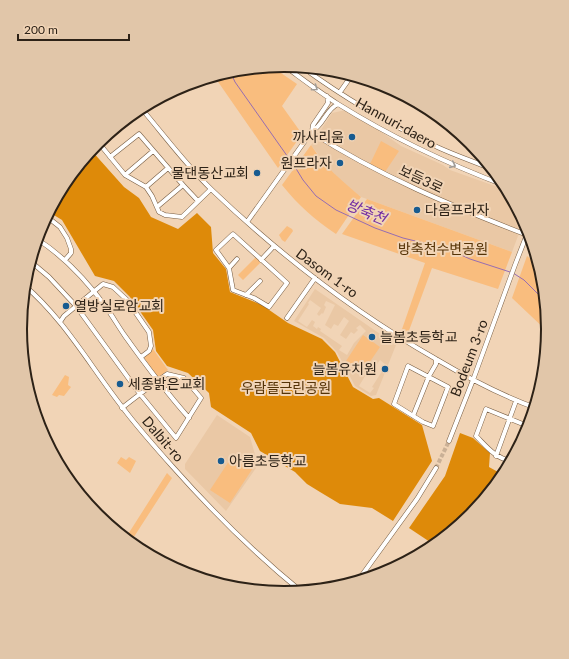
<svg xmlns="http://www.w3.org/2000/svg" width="569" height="659" font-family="Lato,'Noto Sans KR',sans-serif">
  <rect width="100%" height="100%" fill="#f1d4b6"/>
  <path fill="#eac8a5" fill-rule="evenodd" d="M346,110L373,126L401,146L443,165L450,170L509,191L524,220L512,252L367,199L361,197L341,181L326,165L311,145L332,113Z
    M315,289L396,345L376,395L371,396L355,386L337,352L324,338L294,321ZM310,300L321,308L317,314L319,316L322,313L323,314L326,307L324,305L326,301L335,305L325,325L331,329L334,324L338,326L344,317L349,321L340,335L346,339L351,332L354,334L358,330L356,328L360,325L366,331L354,343L347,355L339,350L342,346L320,331L321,329L318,327L317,329L313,326L315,322L312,320L307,327L298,321L309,304L308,303ZM380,360L386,365L372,387L374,388L370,393L359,386L370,368L373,370Z
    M217,415L250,437L256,458V468L226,511L185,469V464Z"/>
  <path fill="#f9bd7e" d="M270,66L278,71L297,84L282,106L302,134L278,168L214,76L233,70Z
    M381,141L399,151L385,172L370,164Z
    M311,145C324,166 342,181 361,197L336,234C314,219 299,206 282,185Z
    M367,199L512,252L498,289L432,268L407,336L401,332L425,263L342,234Z
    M287,226L292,229L293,231L285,242L282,240L279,235Z
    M527,256L541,267L544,278L549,333L512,298Z
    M256,257L261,262L243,280L238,275Z
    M363,335L380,347L363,372L346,361Z
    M153,349L168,370L160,376H157L145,359V356Z
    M65,375L69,377L68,385L71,387L64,396L59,395L57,397L52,395Z
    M233,455L253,468L230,503L210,490Z
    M121,457L126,460L129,457L136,461L130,473L117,463Z
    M167,473L172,478L130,543L125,539Z"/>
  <path fill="#de8a09" d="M91,150L124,187L139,198L151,217L178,229L197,213L211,227L213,253L226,269L230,292L262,305L288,323L322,339L335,352L353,387L373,399L379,398L422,425L432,461L393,521L372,508L340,504L320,492L307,484L295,472L260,451L251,433L211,407L209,393L188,373L167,366L156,351L153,330L130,297L114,281L95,276L62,220L49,212L65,182Z
    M460,433L473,438L490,453L489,467L498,472L506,473L471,517L436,546L409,528L445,476Z"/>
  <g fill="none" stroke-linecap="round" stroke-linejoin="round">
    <path stroke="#966db2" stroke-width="1" d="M230,71L235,82L290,160
      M292,162L303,180L316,196L336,210L375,228L403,238L448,249L470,259L510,272
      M513,273L524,280L546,302"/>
    <path stroke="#cab096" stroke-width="4" stroke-dasharray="4 2" stroke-linecap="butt" d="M436,468L449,441"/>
    <g stroke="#775d43" stroke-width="5">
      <path id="minor" d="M283,65C301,78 319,92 338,104C391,137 448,164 506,186
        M302,67C343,97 389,124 435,146C454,155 475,162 494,170
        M340,92L352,75
        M141,108C164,135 186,165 212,190C280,255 354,312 436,359C468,378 500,395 536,408
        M312,131C324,125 326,109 338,104
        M311,132C379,176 452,206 527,235
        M98,142L125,175L146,187L152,196L159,212L165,215L182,217L211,189
        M110,157L139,134L183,185L198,201
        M125,175L153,151
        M146,187L168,168
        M157,207L183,185
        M46,216L60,227L67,238L71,249V253L65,260
        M247,222L312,131L313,125L328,103L327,96
        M233,234L287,283L269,307L254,298L233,290L229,268L216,250Z
        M37,239C65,257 87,281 106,307C113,317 118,326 125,336C145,364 166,392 189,418
        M261,260L274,246
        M30,261L49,277L76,306L140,394L176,438L201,398L184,378L167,374C152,385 137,396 122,408
        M229,268L237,259
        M24,285C65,320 90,366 123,408C138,428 155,447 172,466C212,511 255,554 302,592
        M246,295L260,281
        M287,318L315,278
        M60,322L64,316L103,284L113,287L127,300L149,332L151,346L149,351L141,357
        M408,366L448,387L433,426L423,422L394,404Z
        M413,416L429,376L436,364V359
        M449,441L473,380L515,265L529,229
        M496,456L516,401
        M512,461C496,459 487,447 476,436L486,409L530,427
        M357,582L417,499L436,468"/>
    </g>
    <use href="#minor" stroke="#fff" stroke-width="4"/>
  </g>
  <defs><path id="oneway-chevron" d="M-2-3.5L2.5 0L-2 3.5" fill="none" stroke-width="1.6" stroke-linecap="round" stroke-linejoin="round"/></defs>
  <g stroke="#a09c97">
    <use href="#oneway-chevron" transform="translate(315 88) rotate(35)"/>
    <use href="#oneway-chevron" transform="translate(453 165) rotate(24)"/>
  </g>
  <g fill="#175b90" stroke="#f1d4b6" stroke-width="1.5">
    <circle cx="352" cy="137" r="4"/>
    <circle cx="340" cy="163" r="4"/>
    <circle cx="257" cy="173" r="4"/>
    <circle cx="417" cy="210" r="4"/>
    <circle cx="66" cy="306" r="4"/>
    <circle cx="372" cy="337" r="4"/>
    <circle cx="385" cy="369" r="4"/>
    <circle cx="120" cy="384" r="4"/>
    <circle cx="221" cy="461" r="4"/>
  </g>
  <g text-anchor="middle" stroke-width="4" stroke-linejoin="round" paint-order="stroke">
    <g font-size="14" fill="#2d2217" stroke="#f1d4b6">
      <text transform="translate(396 123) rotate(29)" y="5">Hannuri-daero</text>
      <text transform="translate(421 179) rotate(25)" y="5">보듬3로</text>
      <text transform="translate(327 273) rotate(36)" y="5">Dasom 1-ro</text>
      <text transform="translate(469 358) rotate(-69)" y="5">Bodeum 3-ro</text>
      <text transform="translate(163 439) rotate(49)" y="5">Dalbit-ro</text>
    </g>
    <g font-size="14" fill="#2d2217" stroke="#f1d4b6" text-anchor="start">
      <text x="344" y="142" text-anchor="end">까사리움</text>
      <text x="332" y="168" text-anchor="end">원프라자</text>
      <text x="249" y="178" text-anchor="end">물댄동산교회</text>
      <text x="425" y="215">다옴프라자</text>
      <text x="74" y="311">열방실로암교회</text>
      <text x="380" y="342">늘봄초등학교</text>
      <text x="377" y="374" text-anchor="end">늘봄유치원</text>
      <text x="128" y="389">세종밝은교회</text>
      <text x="229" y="466">아름초등학교</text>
    </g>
    <g font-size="14" fill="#553307" stroke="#f1d4b6">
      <text x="443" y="254">방축천수변공원</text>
      <text x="286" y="393">우람뜰근린공원</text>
    </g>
    <g font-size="15" font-style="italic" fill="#712ca4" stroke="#f1d4b6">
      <text transform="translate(366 212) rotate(23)" y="5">방축천</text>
    </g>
  </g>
  <path d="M0 0H569V659H0ZM27 329a257 257 0 1 1 514 0a257 257 0 1 1-514 0Z" fill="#e1c6a9" fill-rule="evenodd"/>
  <path fill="none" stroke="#2d2217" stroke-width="2" d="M27 329a257 257 0 1 1 514 0a257 257 0 1 1-514 0Z"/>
  <path d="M18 34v6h111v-6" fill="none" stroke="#2d2217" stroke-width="2"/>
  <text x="24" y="34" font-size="12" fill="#2d2217" stroke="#f1d4b6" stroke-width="3" paint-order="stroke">200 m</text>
</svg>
